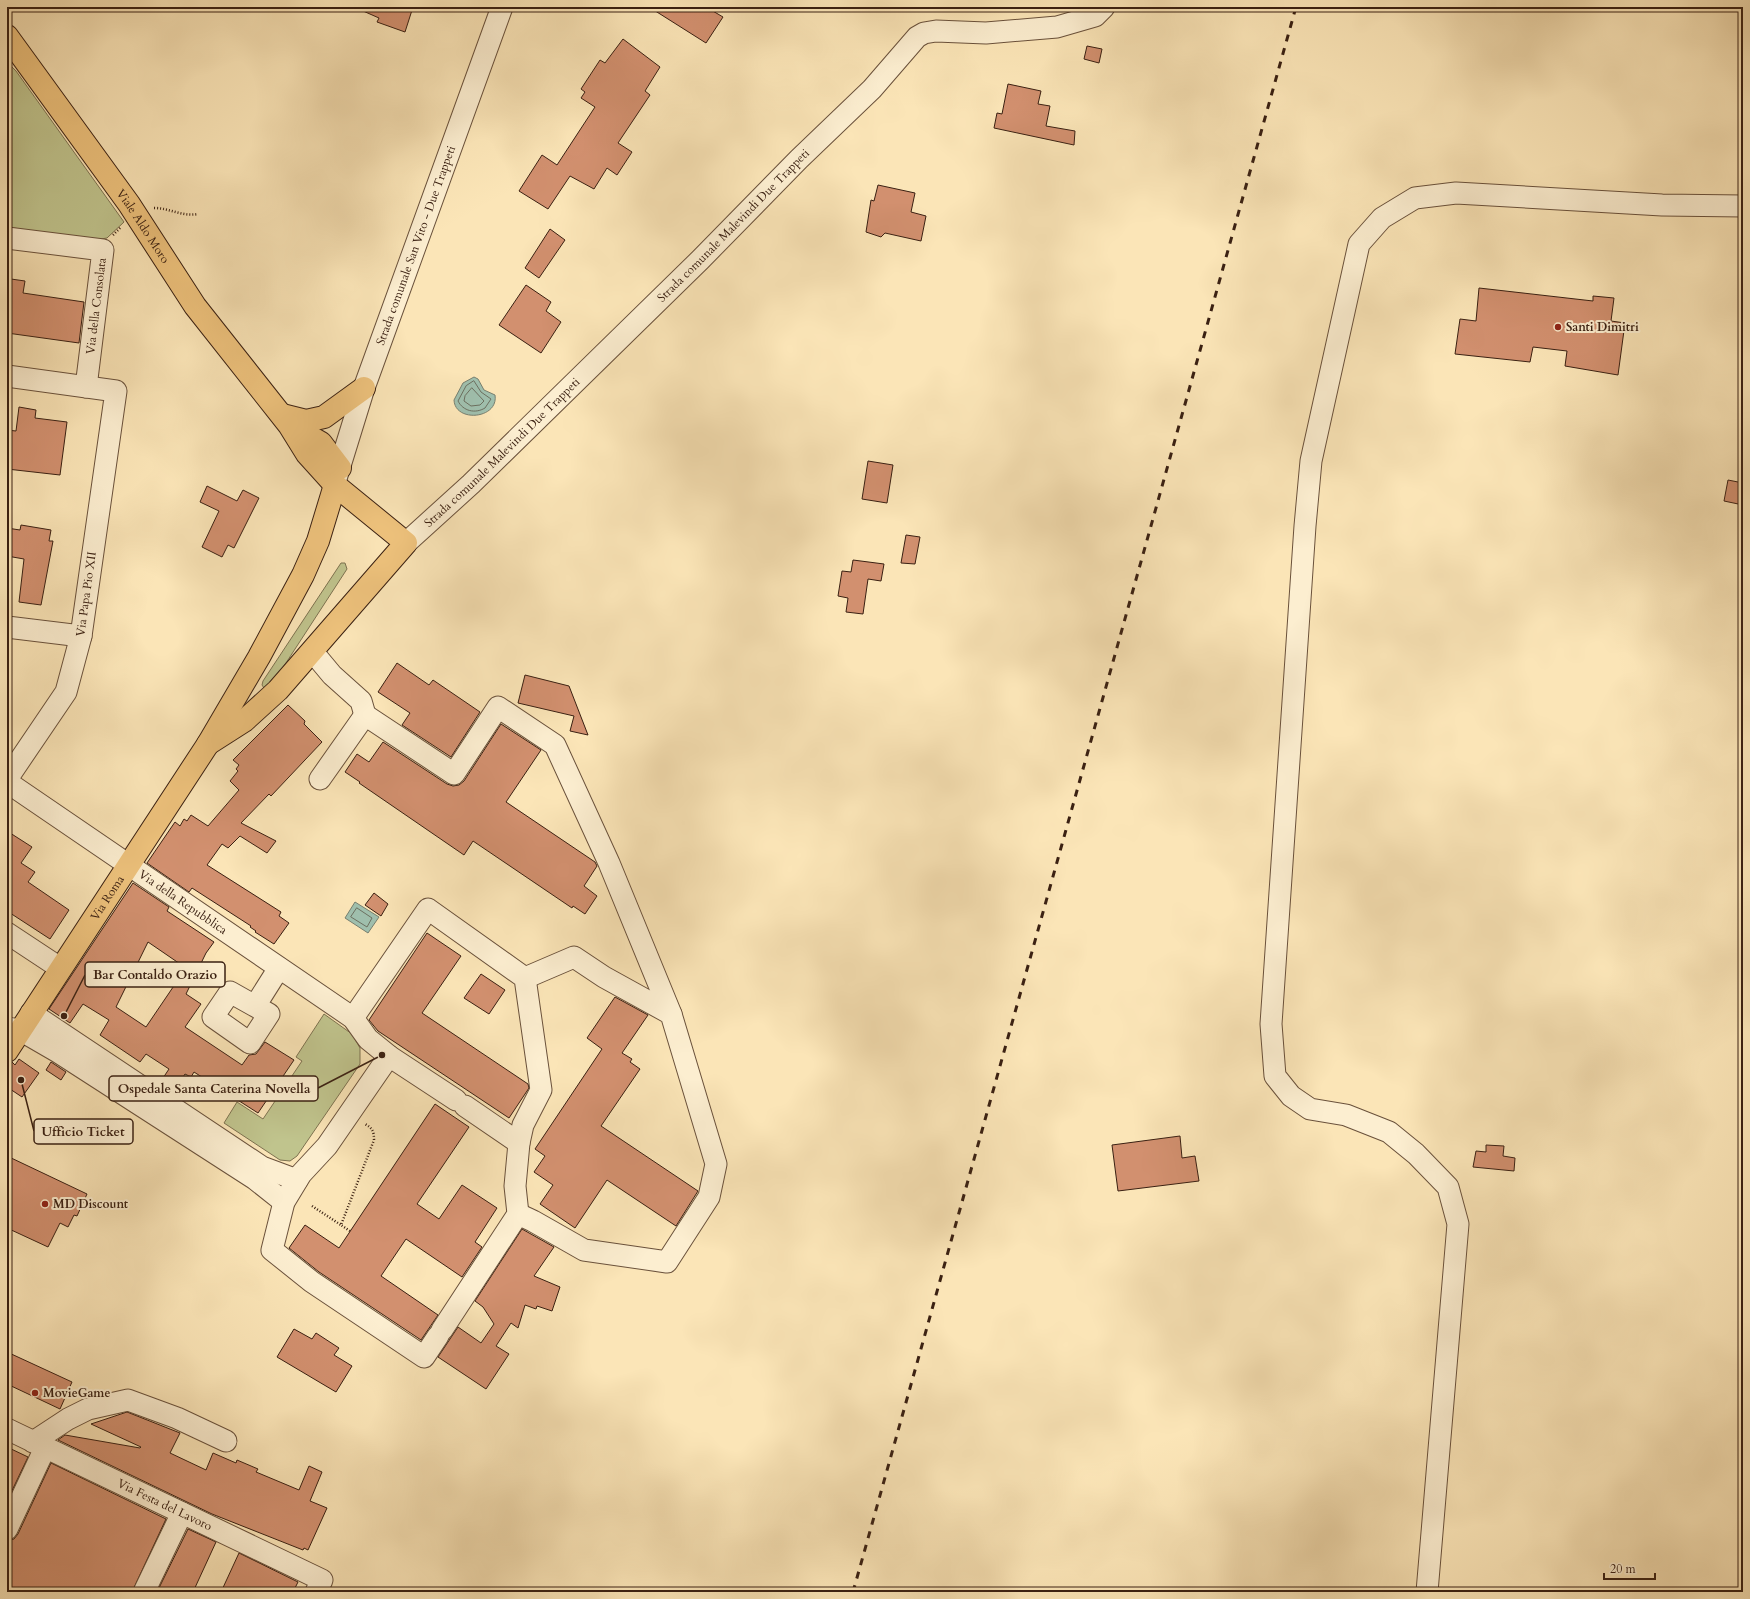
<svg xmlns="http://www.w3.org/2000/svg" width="1750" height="1599" font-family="Cardo,serif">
  <rect width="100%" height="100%" fill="#fbe5b7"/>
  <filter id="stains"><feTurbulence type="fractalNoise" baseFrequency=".005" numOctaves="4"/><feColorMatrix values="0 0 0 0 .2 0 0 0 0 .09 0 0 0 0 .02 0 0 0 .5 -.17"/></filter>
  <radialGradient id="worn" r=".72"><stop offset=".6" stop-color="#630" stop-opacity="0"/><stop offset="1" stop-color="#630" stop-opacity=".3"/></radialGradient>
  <path fill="#c0c48d" stroke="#7d7250" d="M7,62L16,71L124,222L107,238L95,240L7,227Z
    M341,563H345L347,569L271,686L264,688L262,685L263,681Z
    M324,1014L352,1034L360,1048V1064L297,1156L290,1161L280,1160L224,1123L237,1102L263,1119L302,1061L296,1057Z"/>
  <path fill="#9fbfad" stroke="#777f6f" d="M474,377L478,379L484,390L495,395C499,419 455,423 454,400L463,383Z
    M355,902L379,917L368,933L345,918Z"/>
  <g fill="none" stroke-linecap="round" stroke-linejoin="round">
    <path stroke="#6c7060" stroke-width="1" d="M474,381L481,392L491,399L485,408C475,414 463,411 458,401L466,386Z
      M472,388L484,401L480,405L471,406L464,401L465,396Z
      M357,908L372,918L367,927L351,917Z"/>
  </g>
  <path fill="#d2906f" stroke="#3a2012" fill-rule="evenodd" d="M354,7H413L405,32L377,22L379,18Z
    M649,7H706L723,17L706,43Z
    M623,39L660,67L645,91L650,95L618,143L632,152L617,175L607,168L594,189L570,176L548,209L519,191L542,155L557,165L595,107L581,98L585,92L581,89L600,60L605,63Z
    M1087,46L1102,49L1099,63L1084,59Z
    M1008,84L1041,91L1038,104L1050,106L1046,126L1075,131L1074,145L994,128L997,113L1002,114Z
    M878,185L915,193L911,212L926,216L921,241L885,233L881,237L866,232L871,200L874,201Z
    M550,229L565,240L539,278L525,268Z
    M11,279L25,281L23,293L84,302L79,343L7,333V306Z
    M526,285L551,302L546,311L561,322L541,353L499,325Z
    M1479,288L1593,301V296L1614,298L1611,321L1625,323L1618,375L1565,366L1567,351L1533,347L1530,362L1455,354L1460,319L1476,321Z
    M19,407L36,410L35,418L67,422L60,475L7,469V430L16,431Z
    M868,461L893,465L887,503L862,499Z
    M1728,480L1743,483V505L1724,501Z
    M207,486L237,501L243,490L259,498L234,548L228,545L222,557L202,547L219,511L200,502Z
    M21,525L51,530L49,541H53L41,605L19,602L24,559L7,556V528L20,530Z
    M906,535L920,537L915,564L901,563Z
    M853,560L884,564L881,581L868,579L863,614L846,612L848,598L838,596L842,571L851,572Z
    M397,663L429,685L433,680L480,712L451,757L402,725L410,713L378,692Z
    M525,675L569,686L588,735L570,731L574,716L518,703Z
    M288,705L305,721L304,724L322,742L271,796L269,794L241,823L276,841L267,853L240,836L228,848L222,844L207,865L281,912L279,916L289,923L274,944L255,932L256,931L250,927L251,926L192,888L189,892L147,863L175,822L180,826L184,819L187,821L191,815L208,826L239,790L230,781L238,771L236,769L239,765L233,760Z
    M501,724L541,750L506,802L595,862L597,866L584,886L597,896L585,914L573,906L572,908L473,841L464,855L359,783L360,782L345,772L357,754L369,762L383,742L447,784L453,786L459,785L464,781Z
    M7,831L32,847L21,863L35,872L28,882L69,910L50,939L7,911Z
    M133,883L169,907L167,911L214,942L206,953L186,994L201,1004L185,1027L242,1065L249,1055L256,1054L265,1042L294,1060L258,1113L194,1072L191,1077L185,1074L172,1093L159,1084L169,1069L146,1054L140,1062L100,1035L109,1020L83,1004L70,1023L49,1009ZM148,942L186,968L146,1027L116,1007Z
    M374,893L388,904L381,916L365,905Z
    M427,933L461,956L422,1013L528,1084L529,1088L509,1118L378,1031L369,1020Z
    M481,974L505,990L489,1014L464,998Z
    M615,997L648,1015L622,1053L632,1059L630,1062L640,1069L601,1126L698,1191L676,1226L607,1180L575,1228L540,1204L553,1185L534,1172L545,1156L535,1149L602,1049L587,1038Z
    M19,1059L39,1073L22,1097L7,1087V1063L12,1062L15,1065Z
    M51,1062L66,1072L61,1080L46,1070Z
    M435,1104L469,1127L417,1204L439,1219L462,1185L497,1208L475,1242L482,1247L462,1277L406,1239L381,1276L438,1315L421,1340L319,1272L289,1248L305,1225L339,1248Z
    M1180,1136L1182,1158L1195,1156L1199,1181L1118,1191L1112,1145Z
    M1486,1145L1504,1146L1503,1156L1515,1158L1514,1171L1473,1167L1476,1151L1486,1152Z
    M7,1156L87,1194L77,1216L74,1215L68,1227L60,1223L48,1247L7,1228Z
    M522,1229L554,1247L534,1276L560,1287L552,1311L537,1306L536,1309L525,1305L518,1328L511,1323L496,1346L509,1354L486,1389L438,1357L458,1327L481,1343L494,1324L483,1307L475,1301Z
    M294,1329L312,1339L316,1333L339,1348L334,1355L352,1366L336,1392L277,1357Z
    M7,1352L72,1382L60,1409L7,1384Z
    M127,1412L180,1433L170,1453L206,1470L213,1453L236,1463L237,1460L258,1469L256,1472L299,1490L309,1466L322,1472L310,1501L327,1508L308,1550L304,1548L303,1550L212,1514L58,1440L65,1435L140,1448L141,1447L91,1424Z
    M7,1447L28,1457L7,1501Z
    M51,1463L166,1519L132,1592H7V1541L14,1539L18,1534Z
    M188,1529L216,1542L193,1592H157Z
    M239,1553L298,1582L293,1592H221Z"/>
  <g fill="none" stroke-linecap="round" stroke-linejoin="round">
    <g stroke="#6a513b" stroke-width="23">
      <g id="minor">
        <path d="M7,238L103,250L86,387"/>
        <path d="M7,376L116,391L81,636L66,692L7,779"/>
        <path id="s1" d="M335,482L364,388L502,7"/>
        <path id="s2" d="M406,543L471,484L700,260L799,159L872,89L917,37L924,33L936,31L986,33L1057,27L1095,16L1104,7"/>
        <path d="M7,627L81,636"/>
        <path d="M312,651L332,675L361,701L365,715"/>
        <path d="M320,779L365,715L454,774L498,707L555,745L609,863L671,1014"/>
        <path id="s3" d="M7,782L353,1018L368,1039L389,1056L327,1146L301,1174L284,1202L272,1250L312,1282L424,1357L438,1336"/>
        <path d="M7,933L60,968"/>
        <path d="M255,1006L269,1014L250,1043L213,1017L230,992L255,1006L279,968"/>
        <path d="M31,1013L262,1167L297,1180"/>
        <path d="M353,1018L428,909L525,978L541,1090L523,1125L519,1143"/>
        <path d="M7,1028L20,1030L58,1052L255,1179L284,1202"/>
        <path d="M389,1056L456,1100"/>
        <path d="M518,1214L533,1221L584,1250L667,1262L709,1197L716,1164L671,1014L604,977L574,957L525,978"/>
        <path d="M442,1330L518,1214L515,1186L519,1143L465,1106"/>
        <path id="s4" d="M7,1429L322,1580L316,1592"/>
        <path d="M33,1442L68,1419L88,1409L128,1400L177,1418L226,1441"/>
        <path d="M7,1529L45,1448"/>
        <path d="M144,1592L182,1513"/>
        <path d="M1427,1592L1458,1224L1448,1187L1416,1154L1389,1132L1346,1115L1310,1109L1291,1096L1275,1076L1271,1024L1305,526L1311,461L1359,244L1382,218L1415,198L1456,193L1662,205L1743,206"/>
      </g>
    </g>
    <g stroke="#3a2012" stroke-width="24">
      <g id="major">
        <path id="s5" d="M7,36L129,204L195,306L289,425L307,454L335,485L406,543L278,690L244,721L208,744"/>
        <path d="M282,415L306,421L324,417L364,388"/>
        <path d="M290,425L321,443L340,468"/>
        <path id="s6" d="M7,1051L208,744L259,657L303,575L318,541L335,485"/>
      </g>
    </g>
    <path stroke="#3a2012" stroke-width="2.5" stroke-dasharray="1 2" stroke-linecap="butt" d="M154,208C170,208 182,217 198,214
      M113,235L121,227
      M312,1206L341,1225
      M350,1231L341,1225L374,1140C374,1131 372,1128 365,1124"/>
    <use href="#minor" stroke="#fceed0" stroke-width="21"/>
    <use href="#major" stroke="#eec27c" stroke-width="22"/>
    <path stroke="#3a2012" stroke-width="3" stroke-dasharray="7 7" stroke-linecap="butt" d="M853,1592L1296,7"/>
  </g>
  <g fill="#8f2418" stroke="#fceed0" stroke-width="1.5">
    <circle cx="1558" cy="327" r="4"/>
    <circle cx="45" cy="1204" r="4"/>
    <circle cx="35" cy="1393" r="4"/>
  </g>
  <g text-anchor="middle" stroke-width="4" stroke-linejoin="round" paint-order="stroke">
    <g font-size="12" fill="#3a2012" stroke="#fceed0">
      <text dy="4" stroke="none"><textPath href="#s2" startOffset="456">Strada comunale Malevindi Due Trappeti</textPath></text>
      <text dy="4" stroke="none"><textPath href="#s5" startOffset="234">Viale Aldo Moro</textPath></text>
      <text dy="4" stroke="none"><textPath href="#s1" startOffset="250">Strada comunale San Vito - Due Trappeti</textPath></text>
      <text transform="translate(96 306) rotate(-83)" y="4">Via della Consolata</text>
      <text dy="4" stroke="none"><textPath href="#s2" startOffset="132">Strada comunale Malevindi Due Trappeti</textPath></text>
      <text transform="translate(86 594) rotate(-82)" y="4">Via Papa Pio XII</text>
      <text dy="4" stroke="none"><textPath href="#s6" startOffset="183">Via Roma</textPath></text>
      <text dy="4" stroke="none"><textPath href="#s3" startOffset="213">Via della Repubblica</textPath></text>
      <text dy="4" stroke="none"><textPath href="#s4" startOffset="175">Via Festa del Lavoro</textPath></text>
    </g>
    <g font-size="12" font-weight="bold" fill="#3a2012" stroke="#fceed0" text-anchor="start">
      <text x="1566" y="331">Santi Dimitri</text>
      <text x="53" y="1208">MD Discount</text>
      <text x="43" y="1397">MovieGame</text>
    </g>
  </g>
  <path fill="none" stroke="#3a2012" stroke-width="1.5" d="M64 1016L85 975M382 1055L318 1088M21 1080L34 1131"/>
  <g fill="#3a2012" stroke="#fceed0" stroke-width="1.5">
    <circle cx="64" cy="1016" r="4"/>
    <circle cx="382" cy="1055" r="4"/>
    <circle cx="21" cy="1080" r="4"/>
  </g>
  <g fill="#fceed0" stroke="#3a2012" stroke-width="1.5">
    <rect x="85" y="962" width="140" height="25" rx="4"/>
    <rect x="109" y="1076" width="209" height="25" rx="4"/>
    <rect x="34" y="1119" width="99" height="25" rx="4"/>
  </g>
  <g font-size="13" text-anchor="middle" font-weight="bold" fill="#3a2012">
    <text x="155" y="979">Bar Contaldo Orazio</text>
    <text x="214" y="1093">Ospedale Santa Caterina Novella</text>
    <text x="83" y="1136">Ufficio Ticket</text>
  </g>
  <rect width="1750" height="1599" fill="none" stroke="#fbe5b7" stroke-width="24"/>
  <rect x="8" y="8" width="1734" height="1583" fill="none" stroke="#3a2012" stroke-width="2"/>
  <rect x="12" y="12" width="1726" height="1575" fill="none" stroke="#3a2012"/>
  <path d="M1604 1573v6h51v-6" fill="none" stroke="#3a2012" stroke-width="2"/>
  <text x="1610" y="1573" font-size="12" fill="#3a2012" stroke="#fceed0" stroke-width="3" paint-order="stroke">20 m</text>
  <rect width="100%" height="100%" filter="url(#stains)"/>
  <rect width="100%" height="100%" fill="url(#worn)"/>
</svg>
